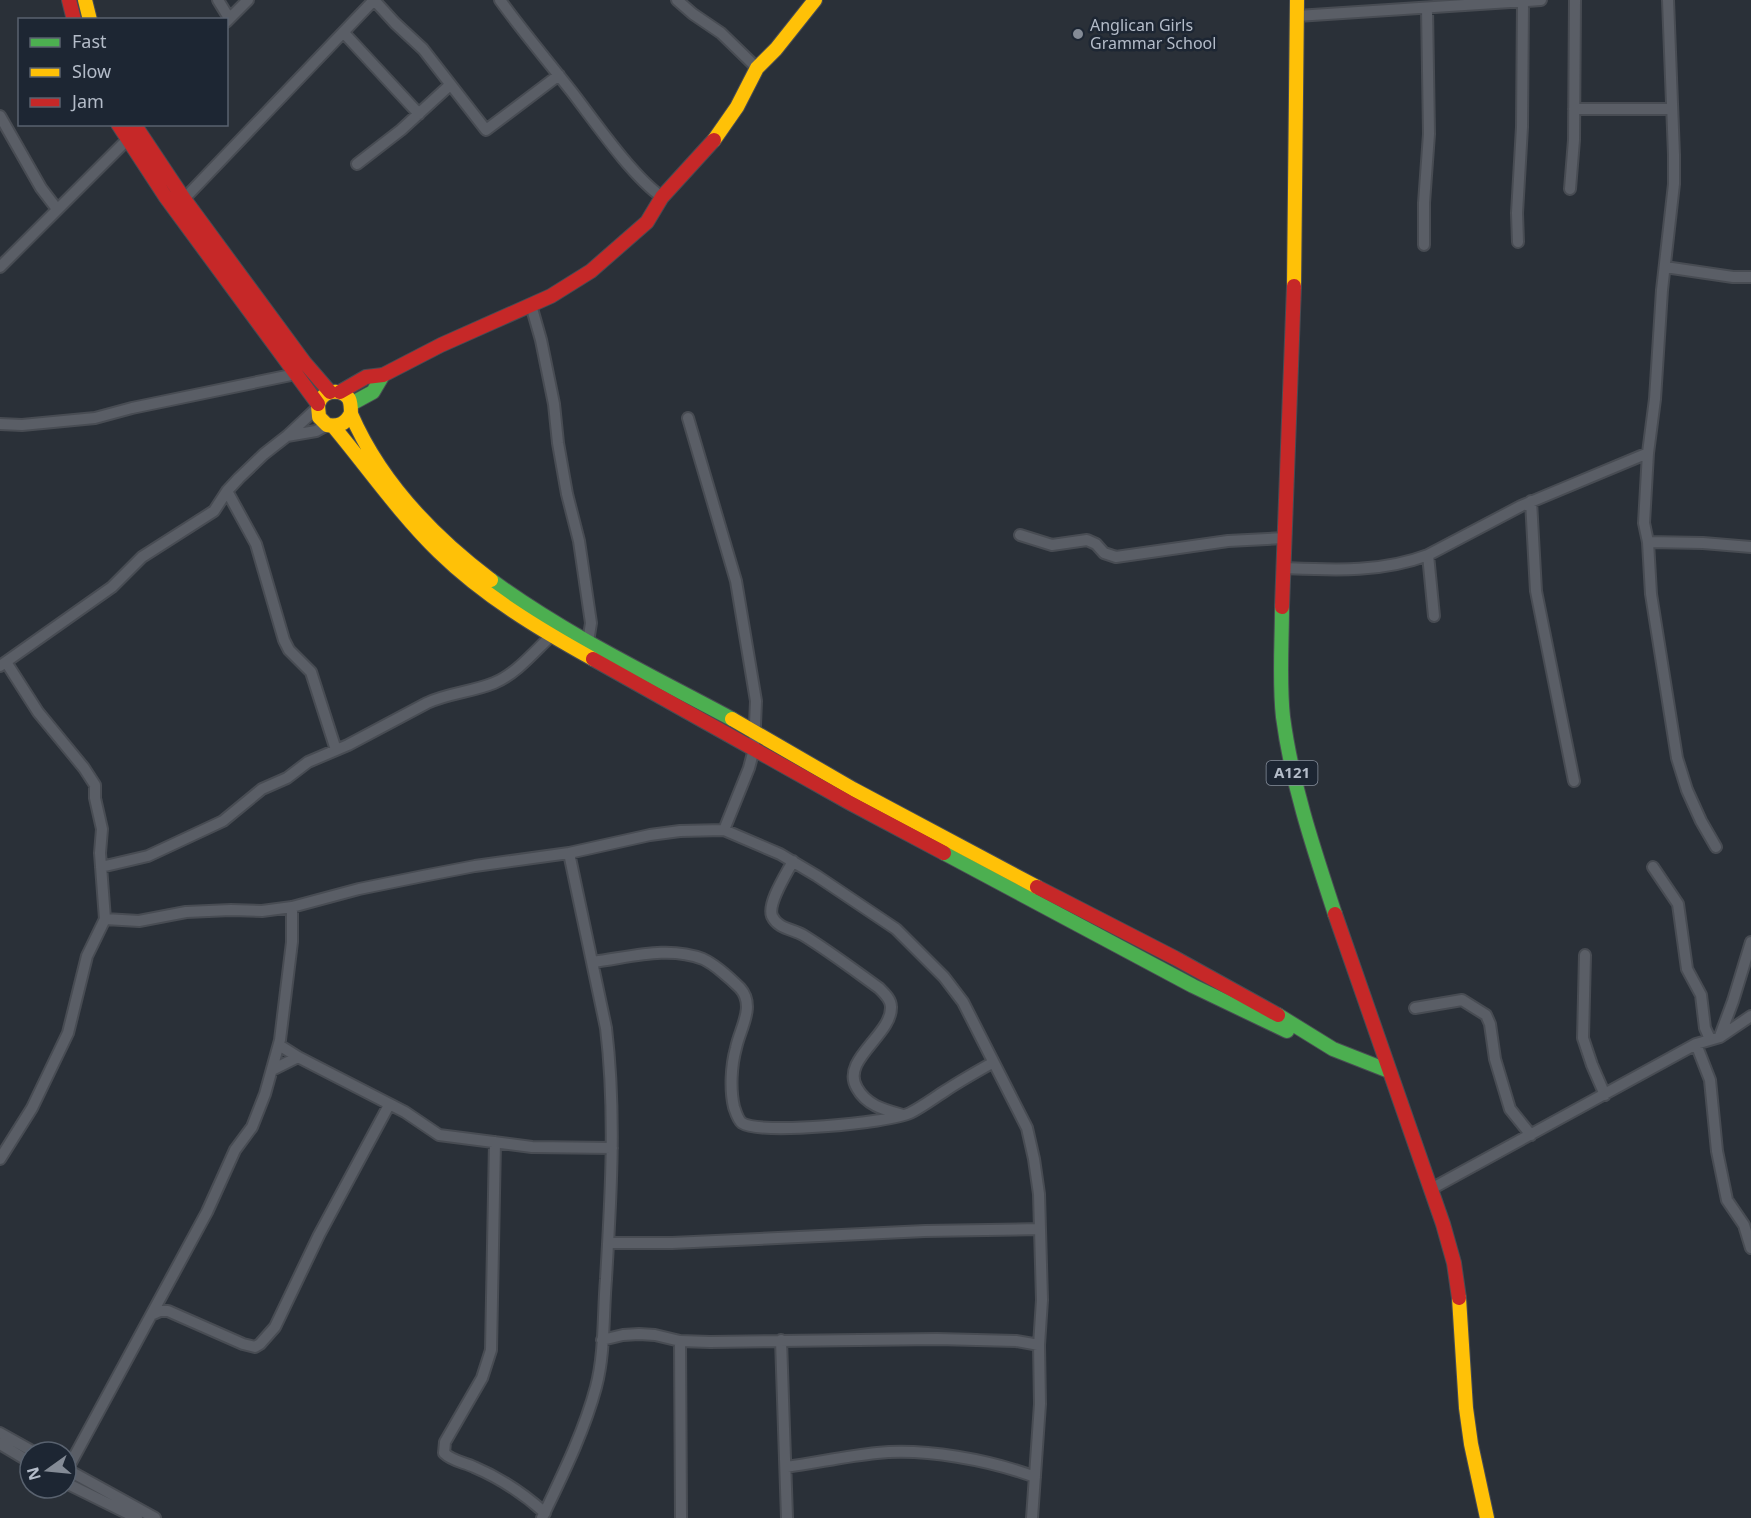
<svg xmlns="http://www.w3.org/2000/svg" width="1751" height="1518" font-family="'Noto Sans',sans-serif">
  <rect width="100%" height="100%" fill="#2a3038"/>
  <g fill="none" stroke-linecap="round" stroke-linejoin="round">
    <g stroke="#484c53" stroke-width="14">
      <path id="street" d="M218,0L229,18
        M500,0C523,32 548,61 572,92C595,122 632,176 662,197
        M677,0L693,14L721,33L757,68
        M1668,0L1674,155V184L1662,290L1655,399L1648,453L1644,523L1648,542L1651,594L1677,758L1687,790L1701,821L1716,847
        M1297,16L1541,0
        M226,22L248,0
        M344,33L419,114
        M1574,109H1672
        M0,116L41,188L57,209
        M357,164L401,130L450,85
        M1570,189L1574,140L1575,0
        M184,199L374,0L395,23L423,49L486,130L559,75
        M1518,242L1517,213L1522,127L1523,1
        M1424,245V203L1429,134L1427,8
        M0,267L127,140
        M1665,267L1733,277H1751
        M531,305L541,340L554,404L558,443L567,494L579,541L591,623L588,642
        M688,418L736,581L756,701L754,749L749,768L724,830
        M0,424L22,425L95,418L132,408L296,374
        M287,436L316,431L327,425
        M227,491L256,544L284,640L289,650L311,672L336,750
        M1531,501L1536,591L1574,781
        M1020,535L1052,545L1087,540L1096,544L1104,553L1116,557L1228,541L1284,538
        M1648,542L1703,543L1751,547
        M1428,555L1434,616
        M1283,568C1332,570 1381,573 1428,555L1521,506L1648,453
        M0,666L112,587L142,557L214,511L227,491L239,478L264,454L287,436L317,408
        M793,861C787,873 767,903 772,916C778,929 793,929 803,935C829,951 854,970 879,988C884,993 891,999 891,1007C892,1035 840,1060 857,1088C867,1106 885,1110 903,1115
        M101,867L148,856L223,821L262,789L287,778L308,762L348,745L427,703C448,693 472,692 494,683C516,674 534,652 551,636
        M1653,867L1678,904L1687,969L1701,995L1705,1028L1710,1039
        M105,919L139,921L186,912L231,910L262,911L292,907L359,889L423,876L475,866L569,853L650,835L680,831L724,830L780,854L817,876L896,929L944,977L963,1002L1027,1128L1034,1159L1039,1194L1042,1300L1039,1345L1040,1404L1032,1518
        M1585,955L1583,1038L1592,1065L1605,1095
        M592,962C628,958 667,945 703,959C714,964 731,979 740,988C756,1006 740,1028 736,1048C731,1066 730,1090 734,1107C736,1113 738,1120 742,1123C760,1135 888,1123 910,1113C922,1107 934,1098 945,1091C960,1081 976,1072 992,1063
        M1415,1008L1462,1000L1486,1015L1490,1024L1495,1059L1510,1109L1531,1135
        M1720,1036L1733,1001L1751,942
        M1696,1044L1710,1080L1717,1151L1727,1200L1744,1225L1751,1248
        M279,1045L298,1057L405,1112L439,1135L532,1147L612,1148
        M272,1070L298,1057
        M495,1142L491,1350L482,1378L445,1442L444,1453C452,1461 463,1462 474,1467C500,1478 524,1494 545,1513
        M0,1159L32,1108L68,1033L87,956L105,919L100,853L102,829L95,798V785L84,768L38,712L6,662
        M1431,1189L1696,1044L1720,1037L1751,1016
        M608,1243H672L925,1231L1040,1229
        M151,1315L160,1311H168L243,1344L255,1347L260,1344L275,1327L319,1235L389,1105
        M602,1340L623,1335L639,1334L655,1335L680,1341L710,1342L937,1339L1016,1341L1039,1345
        M781,1340L787,1518
        M680,1341L681,1518
        M0,1433L34,1452
        M0,1444L30,1462
        M786,1467C816,1463 846,1456 877,1453C925,1448 990,1460 1035,1477
        M66,1469L155,1518
        M67,1470L207,1212L235,1150L252,1127L265,1094L280,1040L292,942V907
        M66,1483L137,1518
        M542,1518C562,1476 584,1432 596,1387C605,1353 603,1314 606,1279C611,1196 616,1111 606,1028L569,853"/>
    </g>
    <g stroke="#484c53" stroke-width="16">
      <path id="fast" d="M351,404L373,392L383,375
        M491,580C566,635 650,675 732,719
        M1282,607C1282,643 1279,681 1283,717C1292,785 1314,850 1335,914
        M944,853L1193,986L1287,1031
        M1278,1015L1333,1049L1389,1071"/>
    </g>
    <g stroke="#484c53" stroke-width="16">
      <path id="slow" d="M85,0L90,20
        M714,140L737,107L757,68L776,49L815,0
        M1294,286L1297,0
        M351,413C346,424 338,427 327,425L319,417C319,412 317,406 319,402C324,390 342,388 349,399C351,403 351,409 351,414C380,481 434,537 491,580
        M333,426C368,468 400,514 439,552C484,596 539,629 593,659
        M732,719L853,789L1037,887
        M1459,1298L1466,1408L1471,1444L1487,1518"/>
    </g>
    <g stroke="#484c53" stroke-width="16">
      <path id="jam" d="M69,0L74,20
        M118,124L165,196L318,404
        M134,124L184,199L304,362L330,392
        M340,392L366,377L383,375L441,345L551,296L591,271L647,222L662,197L714,140
        M1282,607L1294,286
        M593,659L850,803L944,853
        M1037,887L1175,958L1278,1015
        M1335,914L1443,1224L1454,1263L1459,1298"/>
    </g>
    <use href="#street" stroke="#5a5e66" stroke-width="10"/>
    <use href="#fast" stroke="#4caf50" stroke-width="14"/>
    <use href="#slow" stroke="#ffc107" stroke-width="14"/>
    <use href="#jam" stroke="#c62828" stroke-width="14"/>
  </g>
  <circle fill="#848b96" stroke="#1d2633" stroke-width="2" cx="1078" cy="34" r="6"/>
  <g text-anchor="middle" stroke-width="5" stroke-linejoin="round" paint-order="stroke">
    <rect fill="#1d2633" stroke="#878f9c" stroke-width="1.5" x="1266.5" y="761" width="51" height="24" rx="4.5"/>
    <g font-size="15" font-weight="bold" fill="#b4bcc9">
      <text x="1292" y="778">A121</text>
    </g>
    <g font-size="16" fill="#b4bcc9" stroke="#1d2633" text-anchor="start">
      <text x="1090" y="31">Anglican Girls<tspan x="1090" dy="18">Grammar School</tspan></text>
    </g>
  </g>
  <rect x="18" y="18" width="210" height="108" fill="#1d2633" stroke="#59626f" stroke-width="1.5"/>
  <rect x="30" y="38" width="30" height="9" fill="#4caf50" stroke="#59626f" stroke-width="1.5"/>
  <text x="72" y="48" font-size="18" fill="#b4bcc9">Fast</text>
  <rect x="30" y="68" width="30" height="9" fill="#ffc107" stroke="#59626f" stroke-width="1.5"/>
  <text x="72" y="78" font-size="18" fill="#b4bcc9">Slow</text>
  <rect x="30" y="98" width="30" height="9" fill="#c62828" stroke="#59626f" stroke-width="1.5"/>
  <text x="72" y="108" font-size="18" fill="#b4bcc9">Jam</text>
  <g transform="translate(48 1470) rotate(255)"><circle r="28" fill="#1d2633" stroke="#59626f" stroke-width="1.5"/>
  <path d="M0-4.5L10 22L0 15L-10 22Z" fill="#848b96"/>
  <text y="-9" font-size="16" font-weight="bold" text-anchor="middle" fill="#b4bcc9">N</text>
  </g>
</svg>
